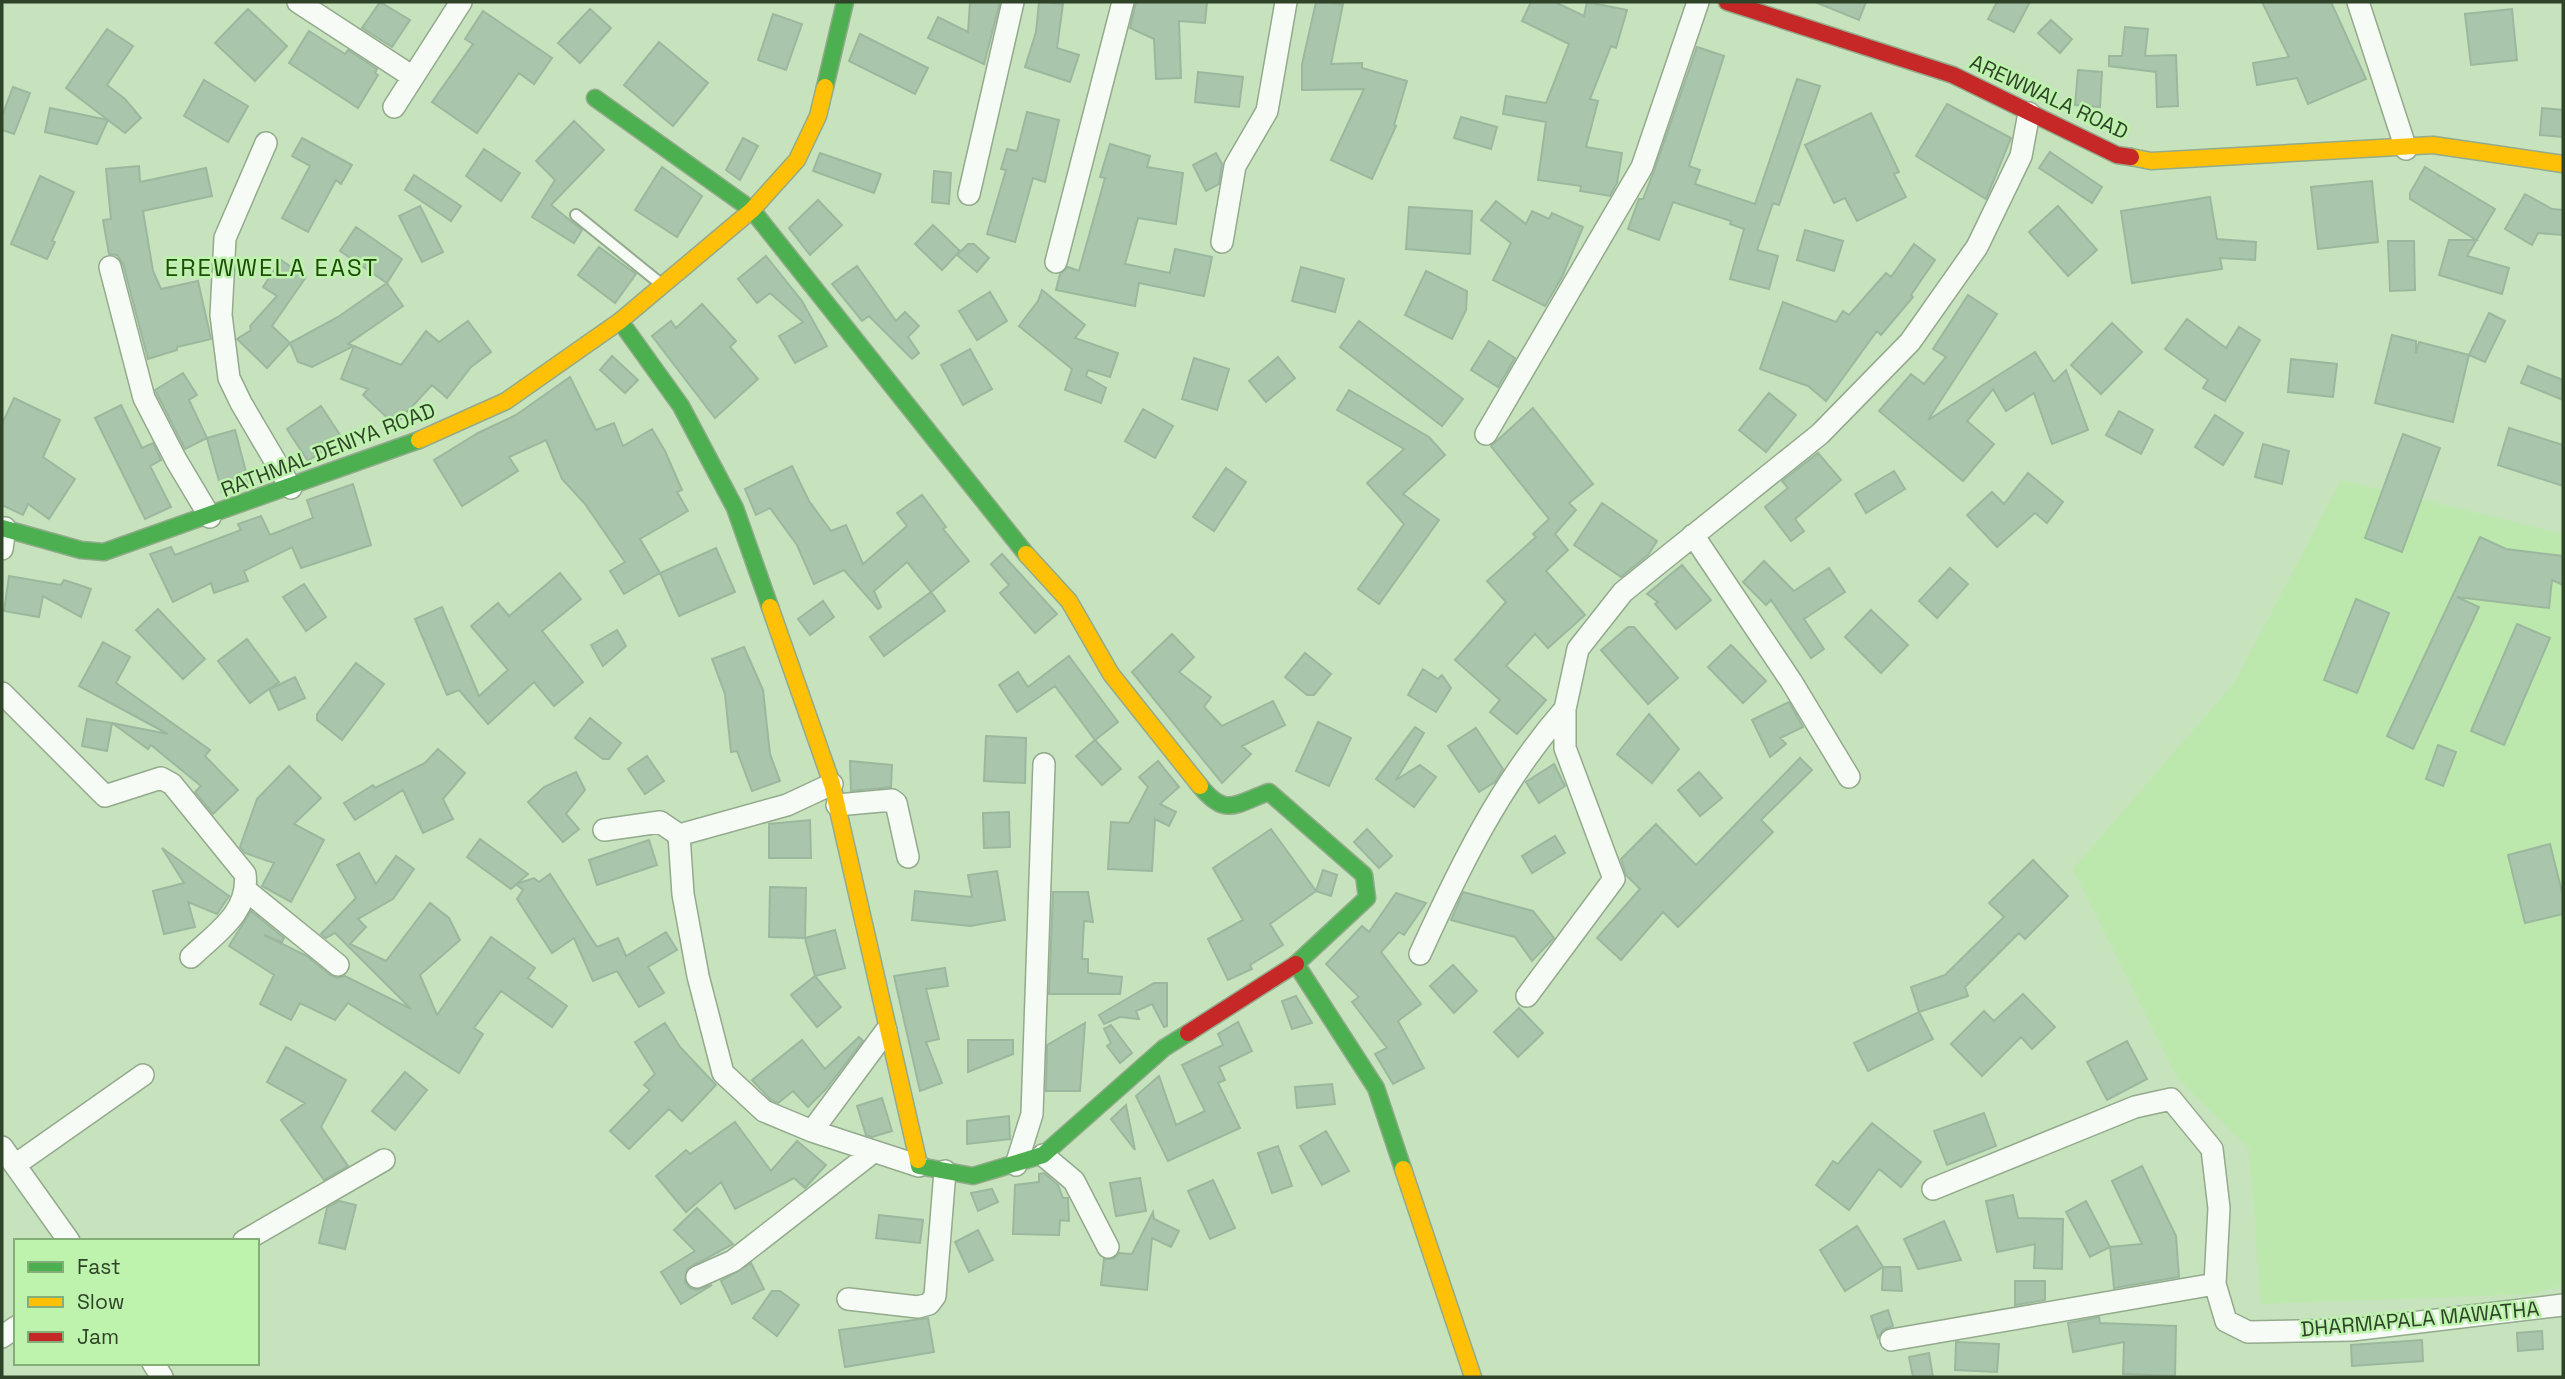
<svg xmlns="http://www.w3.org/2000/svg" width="2565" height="1379" font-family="'Space Grotesk',sans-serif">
  <rect width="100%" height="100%" fill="#c6e3bd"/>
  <path fill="#bce8ad" d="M2341,480L2563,534V1285L2532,1294L2261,1304L2249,1148L2178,1079L2073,869L2235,682Z"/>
  <path fill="#a9c6ac" stroke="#9bb89e" stroke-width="2" d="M380,2L410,20L392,47L362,28Z
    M970,2H1000L984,64L928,38L938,17L968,32Z
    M1039,2L1063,4L1057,48L1079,55L1070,82L1025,67L1036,32Z
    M1136,2H1207L1205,23L1179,21L1181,78L1156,79L1154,39L1130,28Z
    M1316,2L1343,4L1331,64L1362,63V68L1407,81L1394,125L1396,126L1372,179L1331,160L1364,89L1302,90V64Z
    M1531,2H1555L1584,16L1587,2L1627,10L1616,48L1611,46L1590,99L1598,101L1586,147L1622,153L1617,183L1610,196L1580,191L1581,186L1538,180L1546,122L1503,114L1506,96L1546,103L1569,44L1522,21Z
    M1815,2H1866L1859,20Z
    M1997,2H2030L2014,32L1988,19Z
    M2262,2H2331L2366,79L2308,104L2297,78L2257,85L2253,63L2289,57Z
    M248,9L287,46L255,81L215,43Z
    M590,9L611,28L580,63L558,43Z
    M2512,9L2517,60L2471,65L2465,14Z
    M483,11L552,58L534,84L519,73L477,133L432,102L473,44L465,39Z
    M773,14L802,24L786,70L758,60Z
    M2051,20L2072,39L2060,53L2038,33Z
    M2125,27L2148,29L2145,56L2176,55L2178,106L2157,107L2156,72L2109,66V56H2122Z
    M107,29L133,46L107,85L125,99L141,118L125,133L66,88Z
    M309,31L345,54L348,50L377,69L375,73L378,75L358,108L289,63Z
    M860,34L928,68L915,94L849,61Z
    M659,42L708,83L673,126L624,85Z
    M1697,47L1724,56L1689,166L1700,170L1695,184L1755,204L1797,79L1820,86L1779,205L1773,203L1757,250L1778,256L1769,289L1730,279L1744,229L1730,224L1731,221L1673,202L1659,240L1628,229L1639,199H1643L1654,171Z
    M2078,70L2102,72L2100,107L2075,105Z
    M1198,72L1243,77L1239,107L1195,102Z
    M204,80L248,106L228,142L184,116Z
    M13,87L30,93L14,134L2,130V116Z
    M1947,104L2011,138L1986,199L1916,156Z
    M50,108L108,120L97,144L45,132Z
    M2542,108L2563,110V137L2540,135Z
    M1027,112L1059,120L1045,182L1033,178L1015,242L987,234L1006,170L1001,169L1007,149L1017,151Z
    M1871,113L1899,172L1894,174L1906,197L1857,221L1845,198L1834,203L1805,145Z
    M1461,117L1497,127L1491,149L1454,138Z
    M574,121L604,150L551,205L582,230L574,243L532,217L555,180L536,161Z
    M302,138L352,165L341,184L336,180L308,232L282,218L310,166L292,156Z
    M743,138L758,146L740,180L726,170Z
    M1110,144L1150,156L1147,167L1183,173L1176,224L1138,218L1125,264L1170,273L1175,249L1212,257L1204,296L1139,283L1135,306L1056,290L1060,274L1068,267L1079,271L1105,178L1100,177Z
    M484,149L520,173L501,201L466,176Z
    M2050,152L2102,187L2092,203L2039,168Z
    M820,153L881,174L874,193L813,171Z
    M1216,153L1222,164L1219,184L1206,191L1193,165Z
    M139,166L140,182L206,168L212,196L143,211L153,271L161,289L198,281L211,339L177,347V350L148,359L123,264L117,255L109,254L103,220L111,219L106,169Z
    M662,167L702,196L677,237L635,210Z
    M2425,167L2495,209L2467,256L2509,268L2502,294L2439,275L2449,240H2476L2410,199V193Z
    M934,171L951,173L949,204L932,202Z
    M414,175L461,206L451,221L405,190Z
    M40,176L74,192L52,241L55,242L47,259L11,244Z
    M2372,181L2378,242L2318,249L2311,187Z
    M2525,194L2552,209L2563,210V235L2538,233L2532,245L2505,229Z
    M2210,197L2217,239L2256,242L2255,260L2220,258L2222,269L2132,283L2121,211Z
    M818,200L842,225L810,255L789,228Z
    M1496,201L1526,224L1532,211L1549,219L1552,213L1583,227L1562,277L1545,306L1493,280L1511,243L1481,220Z
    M420,206L443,252L422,262L399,216Z
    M2058,206L2097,250L2068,276L2029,232Z
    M1409,207L1472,211L1470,254L1406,249Z
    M933,225L960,251L942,270L915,244Z
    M356,227L402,259L387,283L340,251Z
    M1805,230L1843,241L1834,271L1797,260Z
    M2388,241H2414L2415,290L2390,291Z
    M968,244H974L989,258L977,272L957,255Z
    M1914,244L1935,260L1911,295L1913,297L1881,335L1877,331L1826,401L1808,386L1760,369L1783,302L1836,322L1843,311L1849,315L1886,273L1891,277Z
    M599,247L636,274L615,303L578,275Z
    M766,256L802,301L827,346L795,363L779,336L803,322L770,293L757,303L738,279Z
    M281,260L306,277L272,326L290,343L267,368L237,339L251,330L250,326L277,296L263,287Z
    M857,266L896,321L905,312L919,326L908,337L919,353L912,359L869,316L862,321L832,284Z
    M1301,267L1344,279L1335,312L1292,301Z
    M1426,271L1467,291L1466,310L1452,339L1405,315Z
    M387,283L403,306L348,344L354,346L312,367L298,362L290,343L338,317Z
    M1042,290L1085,325L1075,338L1118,353L1110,377L1088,370L1086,376L1106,388L1101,403L1065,390L1072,369L1019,326L1038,301Z
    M990,292L1007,321L977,340L959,311Z
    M1968,295L1997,314L1928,420L2035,352L2054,382L2066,370L2088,430L2052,444L2034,393L2006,411L1993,389L1967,421L1994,444L1963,481L1879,411L1911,374L1924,384L1946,357L1933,349Z
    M702,304L736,341L730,347L758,379L715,418L652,336L671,321L676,328Z
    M2489,313L2505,321L2485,362L2469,355Z
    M2187,319L2226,348L2239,327L2260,340L2225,401L2203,388L2208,380L2165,349Z
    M468,321L491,352L471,367L447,398L432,385L395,425L363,395L368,389L341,379L354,346L401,365L426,331L439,342Z
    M1359,321L1463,399L1442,426L1340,347Z
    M2112,323L2142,352L2101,394L2071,365Z
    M2392,335L2416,341V353L2419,342L2469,355L2453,422L2375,403Z
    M1489,341L1515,358L1498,387L1471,370Z
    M970,349L992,389L963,405L941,365Z
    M612,356L638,380L625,393L600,370Z
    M1278,357L1295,378L1266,402L1249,381Z
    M1194,358L1229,369L1217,410L1182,399Z
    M2291,359L2337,364L2333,397L2288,392Z
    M2528,366L2563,380V400L2521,383Z
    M183,373L197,395L189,400L207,438L185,449L155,390Z
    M570,377L596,430L614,423L623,446L652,429L665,451L682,490L677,492L688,511L640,539L660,573L624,594L610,571L625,562L585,504L562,479L546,440L509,457L518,471L462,506L434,460L478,433L516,415Z
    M1349,390L1429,437L1445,455L1403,494L1439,520L1379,604L1358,589L1404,524L1367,483L1404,449L1337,410Z
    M1769,393L1796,415L1766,452L1739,430Z
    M14,398L60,420L43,457L75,479L49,519L28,504L23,515L2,505V424Z
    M121,405L142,448L153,443L161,460L150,466L171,507L145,519L95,418Z
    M321,406L342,438L308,461L287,429Z
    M1533,408L1593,484L1569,503L1576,510L1555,534L1568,550L1546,571L1585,615L1548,648L1535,634L1506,666L1546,700L1517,734L1490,712L1500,700L1455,660L1506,602L1487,581L1536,537L1533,534L1549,519L1491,446Z
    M1143,409L1173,426L1155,458L1125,441Z
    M2119,411L2153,430L2141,454L2106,435Z
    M2215,415L2243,433L2223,465L2195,447Z
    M2509,428L2563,445V486L2498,465Z
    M235,430L249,483L222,492L207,438Z
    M2403,434L2440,448L2402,552L2365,538Z
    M2263,444L2289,451L2282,484L2255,477Z
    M1818,453L1841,480L1795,519L1804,531L1791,541L1765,507L1788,488L1782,481Z
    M792,466L809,501L831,531L846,525L863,564L907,526L897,513L922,495L946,527L943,529L969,561L931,592L907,562L874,591L881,607L878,609L844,570L814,584L797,545L770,508L756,515L745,489Z
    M1226,468L1246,482L1214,531L1193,517Z
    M1894,471L1905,489L1866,513L1855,494Z
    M2028,473L2063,502L2047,523L2035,513L1997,547L1967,515L1992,492L2004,504Z
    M353,484L371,545L301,568L292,547L244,571L248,581L214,593L211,583L173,602L150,554L171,547L175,555L241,530L238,524L261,516L270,535L313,518L307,500Z
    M1602,503L1657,541L1648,555L1621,577L1574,545Z
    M2480,537L2506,549L2563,556V585L2552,580L2549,608L2457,597L2479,607L2413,749L2387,736Z
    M716,548L735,592L679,616L660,573Z
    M1002,554L1057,614L1035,633L1000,593L1009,585L991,564Z
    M1764,561L1794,591L1829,568L1845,592L1804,619L1824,649L1811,658L1771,600L1766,605L1743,582Z
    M1682,565L1711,600L1676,629L1655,604L1658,602L1647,594Z
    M1950,568L1968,584L1937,618L1919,601Z
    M560,573L581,599L542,631L583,682L554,706L534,682L488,724L459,690L447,695L415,619L442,607L479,696L508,670L471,626L498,603L509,616Z
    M9,576L61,585L64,580L91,589L81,617L43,596L39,617L4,611Z
    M304,584L326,617L306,631L283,597Z
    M931,592L945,611L884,656L870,637Z
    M2356,599L2389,613L2357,693L2324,680Z
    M823,601L834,617L810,635L798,619Z
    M158,609L205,659L183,679L136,630Z
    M1871,610L1908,645L1881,673L1845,637Z
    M2517,624L2550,638L2504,745L2471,731Z
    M1628,627H1634L1678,678L1648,704L1601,650Z
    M617,630L626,646L603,666L591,645Z
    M1172,634L1194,657L1179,672L1211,697L1204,707L1222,726L1273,701L1285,725L1242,746L1251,754L1222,783L1132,672Z
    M247,639L279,682L270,689L295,677L305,698L279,710L269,689L250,703L218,661Z
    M103,642L130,657L116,683L210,750L205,756L238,790L213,814L195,792L201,786L151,745L148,749L112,723L168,734L79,686Z
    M1731,645L1766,681L1743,703L1708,667Z
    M744,647L763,690L770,754L780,781L752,791L737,751L731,752L725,694L712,659Z
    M1305,653L1331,674L1314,695H1307L1285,677Z
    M1069,656L1118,722L1095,740L1055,686L1017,712L999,685L1018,672L1028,687Z
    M356,663L384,684L342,740L317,720V714Z
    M1423,669L1438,679L1442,675L1451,688L1436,712L1408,695Z
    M1789,702L1803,727L1780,738L1786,744L1770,757L1752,720Z
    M1649,714L1679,749L1652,783L1617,754Z
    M590,718L621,743L609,759H603L575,738Z
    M87,719L112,723L107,751L82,746Z
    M1318,722L1351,738L1329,786L1296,771Z
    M1415,727L1424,733L1396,780L1420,765L1436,777L1414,807L1376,779Z
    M1476,728L1503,769L1495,782L1479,792L1448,746Z
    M986,736L1026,738L1025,783L984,781Z
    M1095,740L1121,769L1102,785L1076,756Z
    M2438,745L2456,752L2443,786L2426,779Z
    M438,749L465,773L443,799L453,819L423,833L403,790L355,820L344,803L373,785L375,788L425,763Z
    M647,756L664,781L645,794L628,769Z
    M1800,758L1812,770L1761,820L1773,832L1678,927L1663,912L1621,960L1597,938L1640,889L1626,875L1621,859L1656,824L1696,865Z
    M850,761L892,765L891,787L851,791Z
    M1158,761L1179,787L1160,804L1176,812L1169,826L1155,819L1152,871L1108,869L1111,822L1129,823L1148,787L1139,777Z
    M1554,764L1565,786L1539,803L1526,782Z
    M289,766L321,798L294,824L324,840L291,902L262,886L274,863L245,853L240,847L257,799Z
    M576,772L585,790L566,814L579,829L563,842L528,802L544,787Z
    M1699,772L1722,798L1700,816L1678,790Z
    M1009,812L1010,847L984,848L983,813Z
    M810,820L811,858H769V824Z
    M1271,829L1316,891L1270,924L1283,945L1250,965L1252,969L1228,980L1208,939L1243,920L1213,868Z
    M1367,829L1392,856L1379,868L1354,842Z
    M1555,836L1565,853L1532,873L1522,856Z
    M480,839L528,874L511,889L467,857Z
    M649,840L657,865L597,885L589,860Z
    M2550,844L2563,896V914L2525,923L2508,855Z
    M162,848L229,896L217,914L188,902L195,927L164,934L153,891L184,883Z
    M359,853L376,884L396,856L414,869L393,899L358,919L366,927L350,944L386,961L430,903L449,918L460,940L420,975L437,1015L491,937L535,968L528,978L567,1006L552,1027L501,991L474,1028L483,1034L459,1073L348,1003L335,1020L300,1003L291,1020L260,1004L274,975L229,946L251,911L284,938L282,942L264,935L307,956L330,975L337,978L345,976L411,1009L335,933L326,938L321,934L356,898L337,865Z
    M2033,860L2068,896L2025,939L2019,933L1965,987L1968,996L1919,1012L1911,987L1945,975L2004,917L1989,903Z
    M1323,870L1337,875L1331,896L1316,891Z
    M997,871L1005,920L970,926L912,920L915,891L972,897L968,875Z
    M550,874L597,947L618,938L626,956L666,932L677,950L648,967L664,993L639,1007L617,971L593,981L574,938L552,953L517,899L523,890L516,884L534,878L539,882Z
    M770,887L806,888L805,938L769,937Z
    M1053,892H1088L1093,922L1084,921L1082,959H1088V973L1122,977L1120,994H1049Z
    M1463,892L1533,911L1554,938L1532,961L1515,937L1451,920Z
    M1396,893L1426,903L1404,935L1399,932L1381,952L1421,1004L1398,1021L1424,1068L1393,1084L1375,1054L1387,1048L1352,1002L1359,997L1326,964L1362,926L1369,932Z
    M835,930L845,968L815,976L805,938Z
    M1453,965L1477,991L1454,1013L1430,986Z
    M945,968L948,986L926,989L939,1039L926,1042L942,1083L920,1091L894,976Z
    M815,976L841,1007L817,1027L791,995Z
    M1154,983H1167V1026L1164,1027L1152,1004L1136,1011L1139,1019L1120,1017L1104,1024L1099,1015Z
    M2023,994L2055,1027L2032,1049L2021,1037L1982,1076L1951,1044L1984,1011L1994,1021Z
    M1296,996L1312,1023L1292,1029L1282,1001Z
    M1519,1008L1543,1033L1518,1057L1494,1032Z
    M1919,1012L1933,1039L1868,1071L1854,1043Z
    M1238,1022L1252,1051L1219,1067L1225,1080L1218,1083L1240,1128L1168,1161L1136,1096L1159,1076L1176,1125L1205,1111L1182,1065L1223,1045L1218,1034Z
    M665,1023L680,1047L716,1085L682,1121L669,1109L629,1149L610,1131L650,1090L644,1085L655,1074L635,1042Z
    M1085,1023L1080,1091H1046L1047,1045Z
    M1111,1025L1132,1053L1120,1063L1107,1046L1111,1043L1104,1029Z
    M859,1037L863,1041L826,1089L808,1107L793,1091L778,1103L771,1100L752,1080L802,1040L825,1069Z
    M968,1040H1013V1054L968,1072Z
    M2127,1041L2147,1079L2107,1100L2087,1062Z
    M286,1047L346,1080L321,1127L348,1166L324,1180L281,1120L305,1103L267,1082Z
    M405,1072L427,1090L395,1130L372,1111Z
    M1332,1084L1335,1104L1297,1108L1295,1087Z
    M882,1098L892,1131L872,1137L866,1135L857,1106Z
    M1126,1105L1135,1150L1111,1119Z
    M1984,1113L1996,1146L1947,1165L1934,1131Z
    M1009,1116L1010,1139L967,1144V1121Z
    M735,1122L771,1171L797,1141L826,1165L805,1188L794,1178L735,1209L721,1182L686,1212L656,1176L686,1150L690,1154Z
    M1872,1123L1921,1162L1901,1187L1879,1169L1849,1210L1816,1185L1833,1161L1838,1164Z
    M1326,1131L1349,1171L1322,1185L1300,1146Z
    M1278,1146L1292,1186L1272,1193L1258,1153Z
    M2142,1166L2176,1236L2179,1277L2114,1288L2110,1247L2142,1244L2112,1181Z
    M1044,1173L1058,1185L1063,1198H1068L1069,1221L1060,1220L1059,1235L1013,1234L1015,1185L1039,1182V1174Z
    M1140,1178L1146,1211L1116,1216L1110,1183Z
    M1213,1180L1235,1228L1210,1239L1188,1191Z
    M992,1189L998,1202L978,1211L971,1193Z
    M2013,1195L2018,1218L2063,1219L2062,1269L2034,1268L2035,1244L1997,1252L1986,1201Z
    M339,1201L356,1205L345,1249L319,1243L327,1208Z
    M2086,1201L2110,1247L2090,1257L2066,1212Z
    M697,1208L733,1244L687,1269L685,1282L690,1288L696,1290L712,1285L681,1304L661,1272L695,1251L674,1230Z
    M1153,1212L1154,1219L1179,1231L1171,1247L1152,1238L1147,1290L1101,1285L1104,1259H1113L1119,1253L1132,1254Z
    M879,1215L923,1220L920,1243L876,1238Z
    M1944,1221L1961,1260L1918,1269L1904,1239Z
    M1857,1226L1883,1267L1845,1291L1820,1250Z
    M978,1230L993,1260L969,1272L955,1242Z
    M751,1263L764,1289L732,1304L721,1281Z
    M1883,1267H1900L1902,1291L1882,1290Z
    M2015,1281H2045V1300L2015,1305Z
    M772,1291H780L799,1305L777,1336L753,1318Z
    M1888,1310L1893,1326L1883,1330L1878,1338L1871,1316Z
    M2099,1317L2100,1323L2176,1326L2175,1376L2123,1374L2124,1342L2073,1352L2068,1323Z
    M928,1318L934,1352L845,1367L839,1330Z
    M2542,1331L2543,1349L2518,1351L2517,1333Z
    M2422,1340L2423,1361L2352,1366L2351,1345Z
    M1956,1342L1999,1344L1997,1372L1955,1370Z
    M1929,1353L1933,1377H1913L1909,1357Z"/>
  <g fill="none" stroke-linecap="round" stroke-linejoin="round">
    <g stroke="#93aa8c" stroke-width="14">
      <path id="lane" d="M576,215L661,284"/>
    </g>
    <g stroke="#93aa8c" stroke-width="24">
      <path id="street" d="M298,2L413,77
        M2358,2L2406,149
        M394,107L461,2
        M266,143L225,238L221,315L229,378L241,403L291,488
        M969,194L1013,2
        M1222,242L1235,166L1267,111L1286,2
        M1056,262L1123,2
        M110,267L144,398L176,460L210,517
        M1486,434L1642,167L1698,2
        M1693,535L1791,681L1849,777
        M2,549L5,528
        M2,693L105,796L161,778L172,784L245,874C250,912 216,933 191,957
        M832,784L787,805L679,835L683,894L698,976L723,1073L764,1111L812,1131L919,1166
        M837,805L892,800L896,803L908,857
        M604,830L660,822L679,835
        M247,891L338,965
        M1420,954C1460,866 1501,782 1565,709
        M1527,996L1614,879L1565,748V709L1578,649L1623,592L1820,434L1910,342L1977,247L2021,156L2029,113
        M812,1131L886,1031
        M2,1147L69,1241
        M1043,1155L1074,1181L1108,1247
        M15,1165L143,1075
        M1016,1165L1032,1114L1044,764
        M1933,1189L2135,1107L2171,1099L2212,1149L2219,1208L2215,1284L2226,1321L2248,1332L2352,1330L2563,1305
        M244,1241L384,1160
        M697,1277L733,1261L873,1152
        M848,1299L918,1307L929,1304L935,1296L945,1171
        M2,1337L16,1327
        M1891,1340L2215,1284
        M153,1363L162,1377"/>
    </g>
    <g stroke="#93aa8c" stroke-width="19">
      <path id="fast" d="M825,87L845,2
        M595,98L752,210L1026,554
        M620,321L681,406L735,508L770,607
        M2,528L81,550L104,552L419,440
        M1200,786C1226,818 1235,804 1269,792L1364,875L1367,898L1296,964L1376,1088L1403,1169
        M918,1160L919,1166L973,1176L1043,1155L1164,1048L1188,1033"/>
    </g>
    <g stroke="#93aa8c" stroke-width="19">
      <path id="slow" d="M2131,157L2151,161L2433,145L2563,164
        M419,440L506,401L620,321L752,210L797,160L818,116L825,87
        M1026,554L1069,601L1111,674L1200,786
        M770,607L832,784L918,1160
        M1403,1169L1473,1377"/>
    </g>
    <g stroke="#93aa8c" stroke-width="19">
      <path id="jam" d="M1727,2L1953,75L2117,155L2131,157
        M1188,1033L1296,964"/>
    </g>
    <use href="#lane" stroke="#f6fbf5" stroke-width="10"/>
    <use href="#street" stroke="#f6fbf5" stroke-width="21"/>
    <use href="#fast" stroke="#4caf50" stroke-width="16"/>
    <use href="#slow" stroke="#ffc107" stroke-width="16"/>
    <use href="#jam" stroke="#c62828" stroke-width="16"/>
  </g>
  <g text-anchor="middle" stroke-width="5" stroke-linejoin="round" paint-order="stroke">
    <g font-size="21" fill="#2e4327" stroke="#bef3ad">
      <text transform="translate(2049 97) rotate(25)" y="7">AREWWALA ROAD</text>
      <text transform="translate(328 450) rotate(-21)" y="7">RATHMAL DENIYA ROAD</text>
      <text transform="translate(2420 1319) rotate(-5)" y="7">DHARMAPALA MAWATHA</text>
    </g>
    <g font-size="24" letter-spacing="2" fill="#1d4c07" stroke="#bef3ad">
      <text x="272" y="276">EREWWELA EAST</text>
    </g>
  </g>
  <rect width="2565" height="1379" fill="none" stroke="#2e4327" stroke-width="7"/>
  <rect x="14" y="1239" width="245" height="126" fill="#bef3ad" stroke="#84ad77" stroke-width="2"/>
  <rect x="28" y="1262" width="35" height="10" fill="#4caf50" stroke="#84ad77" stroke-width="2"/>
  <text x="77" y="1274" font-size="21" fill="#2e4327">Fast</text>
  <rect x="28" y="1297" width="35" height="10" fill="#ffc107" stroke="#84ad77" stroke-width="2"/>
  <text x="77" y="1309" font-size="21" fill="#2e4327">Slow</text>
  <rect x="28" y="1332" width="35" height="10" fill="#c62828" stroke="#84ad77" stroke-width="2"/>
  <text x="77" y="1344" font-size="21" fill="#2e4327">Jam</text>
</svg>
